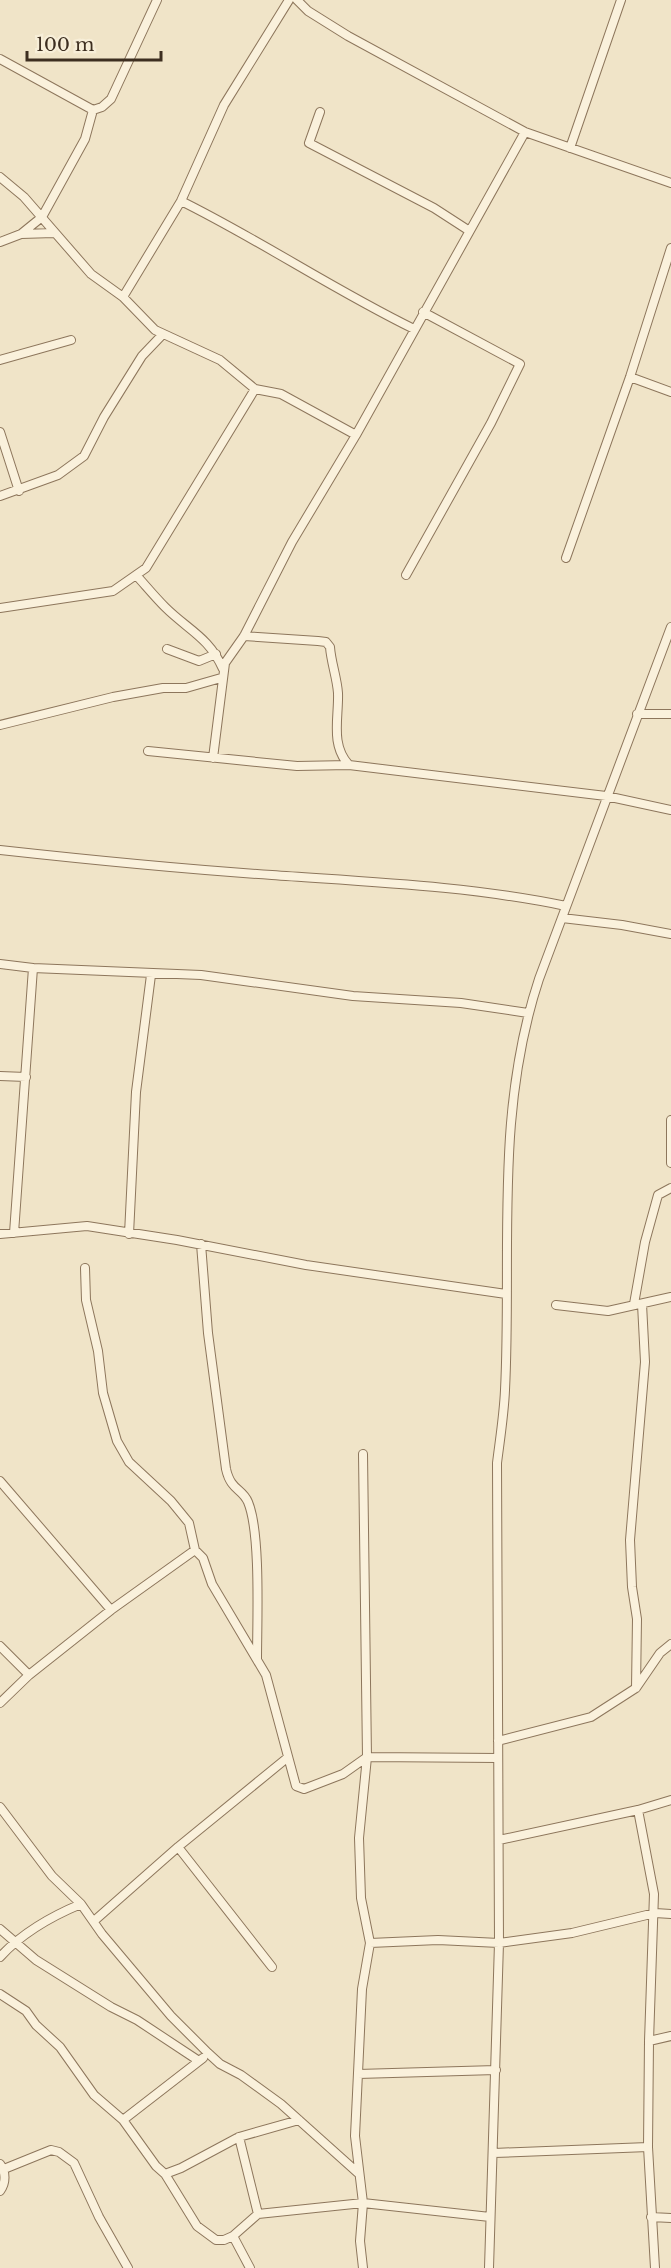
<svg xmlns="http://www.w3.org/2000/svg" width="671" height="2268" font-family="'Libre Baskerville',serif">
  <rect width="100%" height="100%" fill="#f0e4c8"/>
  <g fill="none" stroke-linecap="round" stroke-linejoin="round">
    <g stroke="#8d765c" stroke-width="10">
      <path id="minor" d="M297,0L308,11L348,36L525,132L671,183
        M0,59L93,110
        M320,112L309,143L434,208L468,230
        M570,148L621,0
        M0,177L24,197L91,274L123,297L155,330L220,360L255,389L281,394L356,435
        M181,201C260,240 334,290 414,329
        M21,234L42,217L85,139L93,110L102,107L111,99L157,0
        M0,242L21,234L54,233
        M123,297L181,201L224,105L289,0
        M0,360L71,340
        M630,377L671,392
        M0,432L19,491
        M0,496L58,475L84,456L104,417L142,356L163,334
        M566,558L630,377L671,248
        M136,575C146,586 155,597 165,607C188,630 209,637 223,669
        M406,575L491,423L520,364L423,312
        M0,608L113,591L146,568L255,389
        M244,636L318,641L326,642L330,647C331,662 337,678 338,693C339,717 330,745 349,765
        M167,649L199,661L216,654
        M637,714H671
        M0,725L113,697L163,688H186L221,678
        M148,751L297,766L349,765L606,796L671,810
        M213,758L225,663L244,636L292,542L356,435L525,132
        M0,850C91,860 181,869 272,875C370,882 470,886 566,906
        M562,918L622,925L671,934
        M0,964L33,968L14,1233
        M33,968L201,975L353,996L461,1003L528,1013
        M0,1076L26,1077
        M671,1120V1163
        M0,1234L87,1226L177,1240L306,1265L506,1294
        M129,1234L136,1092L151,975
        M201,1244L208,1333L226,1469C231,1491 242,1488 248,1502C261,1533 257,1622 257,1659
        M85,1268L86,1300L98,1351L103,1393L117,1441L129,1462L171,1501L189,1523L195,1550L203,1558L212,1584L266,1675L296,1786L304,1789L343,1774L367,1757L498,1758
        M634,1304L645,1242L658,1195L671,1188
        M556,1305L608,1311L671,1297
        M363,1454L367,1757L359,1838L361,1898L370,1943L362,1989L355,2136L363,2203L360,2241L363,2268
        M0,1481L111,1610
        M0,1646L29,1675
        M636,1688L637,1619L632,1587L630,1540L645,1362L642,1304
        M0,1703L29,1675L111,1610L195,1550
        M498,1741L591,1717L636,1688L660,1653L671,1644
        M0,1807L52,1876L81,1904
        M638,1810L654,1894L649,2041L648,2147L655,2268
        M499,1840L638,1810L671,1800
        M178,1847L272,1967
        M94,1921L178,1847L287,1758
        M0,1929L36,1960L111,2007L137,2020L199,2061
        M370,1943L438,1940L499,1943L572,1933L655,1913L671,1914
        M0,1957C22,1933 52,1916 81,1904L102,1934L171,2016L208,2053L220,2064L241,2075L281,2104L358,2173
        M0,1994L26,2011L36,2025L60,2047L94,2095L123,2120L156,2166L165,2174L197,2226L216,2240H224L233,2236L258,2214L363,2203L490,2217
        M649,2041L671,2036
        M358,2074L496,2070
        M123,2120L203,2058
        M239,2137L258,2214
        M494,2153L648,2147
        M0,2164C6,2172 6,2183 0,2191
        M4,2169L51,2150L59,2152L74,2163L99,2217L128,2268
        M165,2174L181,2168L239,2137L299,2120
        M651,2217L671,2218
        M233,2236L250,2268
        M489,2268L499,1943L497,1463C500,1439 504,1414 505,1390C512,1250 494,1115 539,979L671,627"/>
    </g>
    <use href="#minor" stroke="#faf1dc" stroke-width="8"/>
  </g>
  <path d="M27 51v9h134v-9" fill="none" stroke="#3d2e20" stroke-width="3"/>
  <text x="36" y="51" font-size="18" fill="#3d2e20" stroke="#f7eed8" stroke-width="4.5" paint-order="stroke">100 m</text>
</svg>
